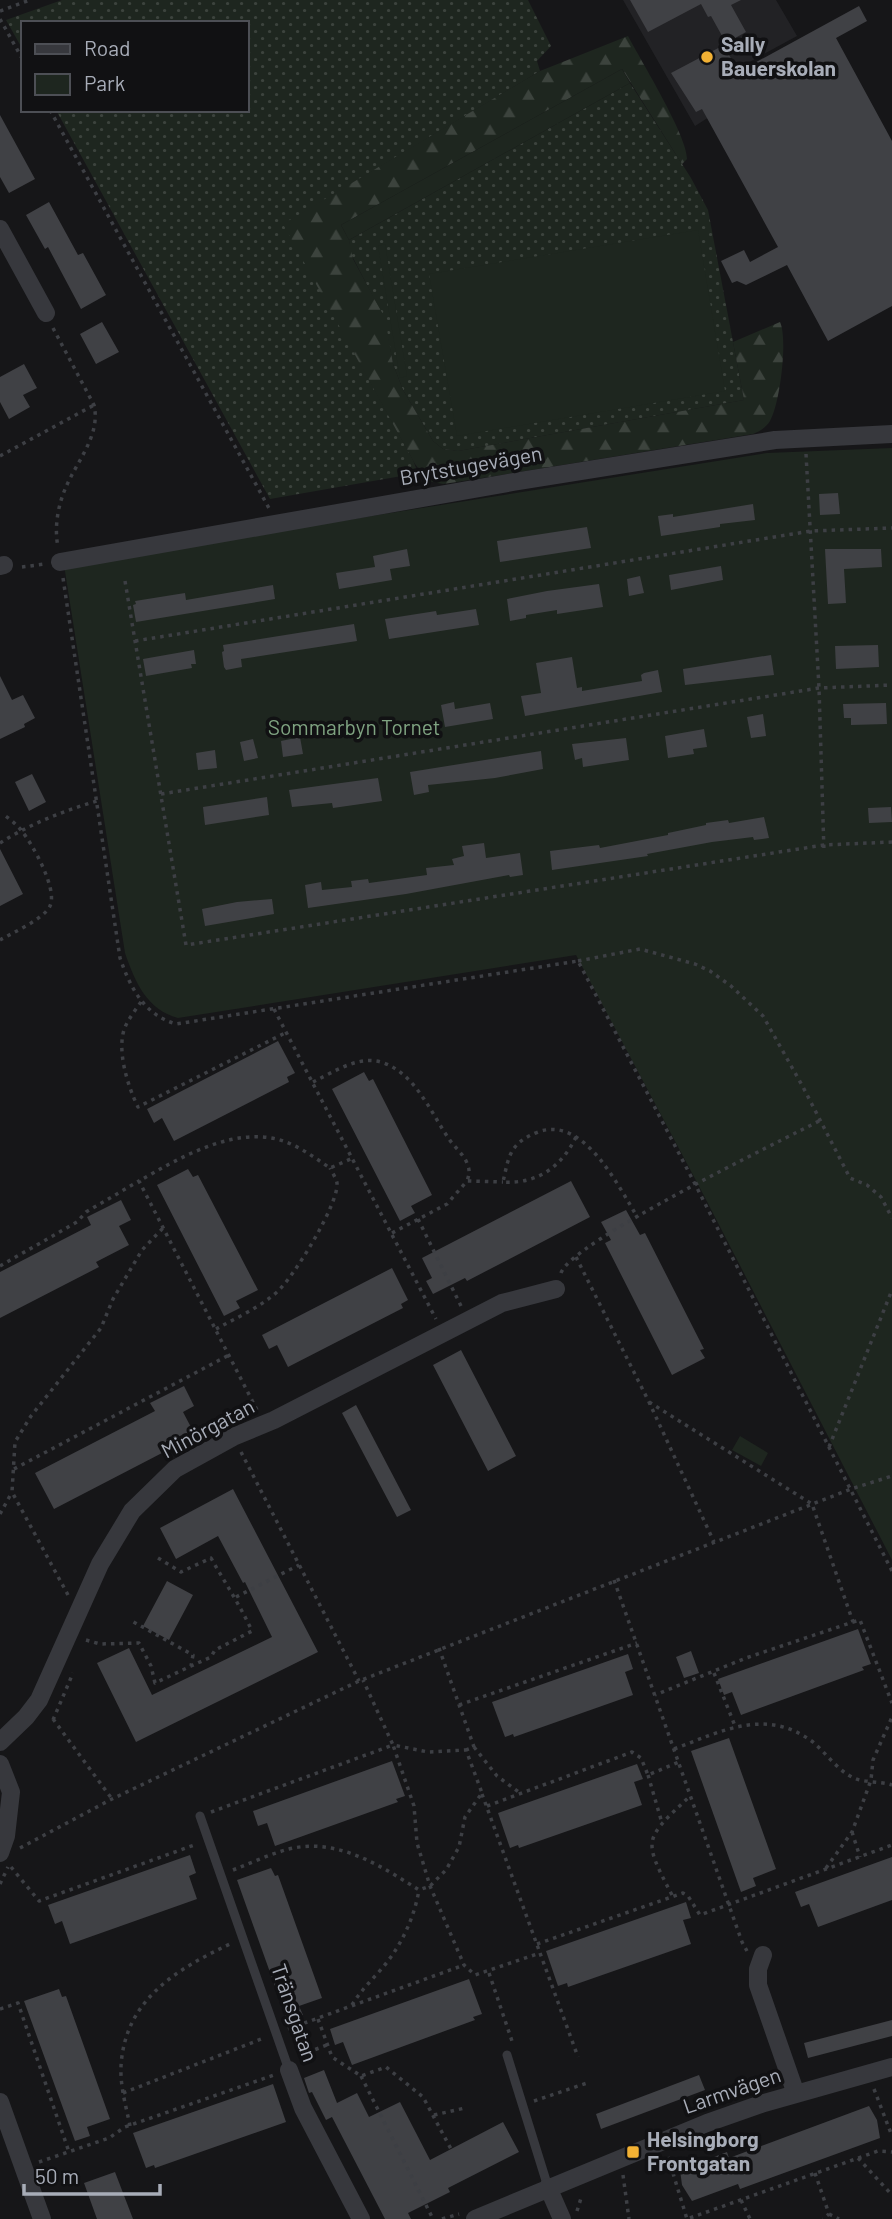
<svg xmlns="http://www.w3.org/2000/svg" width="892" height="2219" font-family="Barlow,sans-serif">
  <defs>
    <pattern id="grass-dots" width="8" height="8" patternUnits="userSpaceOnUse" patternTransform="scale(1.75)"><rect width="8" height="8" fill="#1e261f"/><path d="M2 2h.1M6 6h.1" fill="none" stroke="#3c433d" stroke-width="1.8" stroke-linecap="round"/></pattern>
    <pattern id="forest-firs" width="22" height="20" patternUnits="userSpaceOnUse" patternTransform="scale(1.75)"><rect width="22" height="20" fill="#1e261f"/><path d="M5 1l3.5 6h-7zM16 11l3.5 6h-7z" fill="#3c433d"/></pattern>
  </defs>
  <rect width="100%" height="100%" fill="#161618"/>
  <path fill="#222225" d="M623,0H776L797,36L720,78L731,103L695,126Z"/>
  <path fill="url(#grass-dots)" d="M62,0H528L551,46L537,61L540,71L284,224L413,460L416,468L413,474L270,499L56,110H247V23H23V50L6,20Z
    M630,83L691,178L708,210L744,400L458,451L443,449L433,441L403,390L393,364L384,318L351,254L349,240Z"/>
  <path fill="url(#forest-firs)" d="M628,36C641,61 687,135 687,159L682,164L622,69L341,225L349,240L353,259L385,318L393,364L403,390L433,441L443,449L458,451L744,400L733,342L780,322C788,339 780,404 770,421C766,427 761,431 753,434L457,482L443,484L428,481L415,464L283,224L540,71Z"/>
  <path fill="#1e261f" d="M622,69L630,83L349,240L341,225Z
    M698,230L725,391L457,436L429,274Z
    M385,244L407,376L400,378L378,246Z
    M892,448V1560L701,1190L576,955L178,1018C147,1010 135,982 125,953L64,565L767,453Z
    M740,1436L768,1453L761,1466L732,1450Z"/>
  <path fill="#404145" d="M630,0H741L731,5L746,32L726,43L711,16L708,17L701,4L648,32Z
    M859,6L867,21L836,38L892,141V306L828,341L787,265L746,285L737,281L732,283L721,261L744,250L750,262L778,247L702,109L696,112L671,73L724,45L738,72Z
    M0,115L35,179L9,193L0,177Z
    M49,202L78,255L83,253L106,295L81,309L48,247L45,249L26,215Z
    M102,322L119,352L96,364L80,334Z
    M24,364L37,388L23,395L30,407L9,419L0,402V377Z
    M838,493L840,514L820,515L819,494Z
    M753,504L755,520L720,524V527L661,536L658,516L673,514V517Z
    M587,527L591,548L500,562L497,541Z
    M407,549L410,566L390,569L392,580L339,589L336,573L375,567L373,556Z
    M825,549H881L882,567L844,569L846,603L828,604Z
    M721,566L723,580L671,590L669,575Z
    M640,576L644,593L629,596L627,579Z
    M599,584L603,607L557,614V610L526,615V618L510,621L507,599L547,591Z
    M273,585L275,599L136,622L133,605L136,604L135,601L185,593L186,600Z
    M476,609L479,625L389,639L385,619L436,611L437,615Z
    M354,624L357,641L241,659L242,667L226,670L224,667L222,652L224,651L223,645Z
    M878,645L879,667L836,669L835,646Z
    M194,650L196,664H191L192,668L146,676L143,659Z
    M771,655L774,675L685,685L683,669Z
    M572,657L577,688L582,687V691L642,681L641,675L644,673L658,670L662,692L525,716L521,696L541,693L536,663Z
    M0,676L12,700L23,695L35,718L24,724L25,727L0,739Z
    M454,702L455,709L490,703L493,719L445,727L441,705Z
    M886,703L887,724L851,725V718H844L843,704Z
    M763,714L766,736L751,738L747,717Z
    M704,729L707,747L693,749L694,754L668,758L665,736Z
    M300,737L303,754L283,757L281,741Z
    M626,738L629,760L583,767L582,758L575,760L572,744Z
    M253,739L258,758L244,761L240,742Z
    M215,750L217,768L198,770L196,753Z
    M541,751L543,769L495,778L428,785L429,792L414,795L410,772Z
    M32,774L46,802L29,811L15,782Z
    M378,778L382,801L333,808L332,803L292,807L289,790Z
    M267,797L269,815L205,825L203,807Z
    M891,807L892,822L869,823L868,808Z
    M764,817L769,838L754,840L753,837L712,842L647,854L648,856L552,870L550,851L599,845L600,848L668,835V833L706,825V823L728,820L729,823Z
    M484,843L486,858L520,853L523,875L510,877L509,875L406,894L308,908L305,885L321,882L322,890L352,887L351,881L368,879L369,883L427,875L426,868L454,865L452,859L464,856L462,846Z
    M0,849L23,894L0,906Z
    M272,899L274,914L205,926L202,909L237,902Z
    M278,1041L295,1073L287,1077L289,1082L174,1141L162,1118L154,1123L147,1109Z
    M364,1072L369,1081L373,1079L432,1195L411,1206L415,1213L400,1221L332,1089Z
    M188,1169L193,1177L198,1175L258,1290L236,1301L240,1308L224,1316L157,1185Z
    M571,1181L590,1217L467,1281L465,1278L433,1294L426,1281L432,1278L422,1258Z
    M121,1200L131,1220L119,1226L129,1245L96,1262L99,1267L0,1318V1272L91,1225L87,1217Z
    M626,1210L640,1235L645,1233L704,1349L700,1350L705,1358L672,1375L605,1243L611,1240L601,1222Z
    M392,1268L408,1300L401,1304L403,1308L288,1367L277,1345L269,1349L262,1335Z
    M461,1350L516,1456L488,1471L433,1365Z
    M184,1386L194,1406L183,1412L193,1431L160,1448L162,1453L54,1509L35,1473L155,1411L150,1403Z
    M356,1405L411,1510L397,1517L342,1413Z
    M233,1489L318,1652L136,1742L97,1663L129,1648L152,1695L272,1637L245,1582L243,1583L218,1536L176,1559L160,1528Z
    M167,1581L193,1595L169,1640L143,1626Z
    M858,1629L871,1664L862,1667L864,1670L741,1715L732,1692L724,1695L718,1679Z
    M691,1651L699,1673L684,1678L676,1657Z
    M628,1654L633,1669L625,1672L633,1695L514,1737L513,1734L505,1737L492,1702Z
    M729,1738L776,1869L753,1878L756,1886L741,1892L691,1751Z
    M392,1761L405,1796L396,1799L398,1802L275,1846L267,1823L258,1826L253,1811Z
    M637,1764L643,1779L634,1782L642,1805L519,1848L518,1845L510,1848L498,1813Z
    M190,1855L196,1873L189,1876L197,1899L70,1944L62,1921L55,1924L48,1905Z
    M892,1857V1900L818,1927L809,1904L801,1907L795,1892Z
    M271,1868L275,1876L278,1875L322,1998L299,2006L303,2015L287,2020L237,1880Z
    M686,1902L691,1918L683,1920L691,1944L568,1987L567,1983L558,1986L546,1951Z
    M469,1979L482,2014L473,2017L475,2020L352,2065L343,2042L335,2045L330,2029Z
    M59,1989L62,1997L66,1996L110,2119L87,2127L90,2136L75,2141L24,2001Z
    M892,2020V2036L808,2058L804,2043Z
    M324,2070L337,2103L357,2093L369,2117L400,2102L430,2160L503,2122L519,2152L448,2188L450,2192L408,2213L411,2219H385L332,2117L326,2120L312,2092L309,2093L304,2078Z
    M699,2075L705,2090L601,2129L596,2114Z
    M273,2084L286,2122L155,2168L154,2165L146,2168L133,2133Z
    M869,2106L877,2120L880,2138L740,2189L738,2184L692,2201L682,2185L680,2170L727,2152L729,2158Z
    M115,2172L133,2219H97L84,2183Z"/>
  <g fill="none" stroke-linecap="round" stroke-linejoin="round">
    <path stroke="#3d3f44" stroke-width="3.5" stroke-dasharray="3.5 5" stroke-linecap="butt" d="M0,11L30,0
      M0,19L23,60
      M50,110L270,510
      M53,328L94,405C101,435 77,461 66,487C58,505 54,527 58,547
      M806,454L819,688L824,852
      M0,456L94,405
      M22,567L45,564
      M63,578L120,958C130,987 144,1015 176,1024L578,961L695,1184L892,1571
      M125,581L186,945L824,845L892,842
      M135,641L811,531L892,528
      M161,794L819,688L892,685
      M0,843C30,824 63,811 97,801
      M0,940C12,933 44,919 50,906C58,889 32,843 21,830C16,824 10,819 4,815
      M578,961L640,949L695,964L710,971L731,986L763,1016L803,1087L850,1178L867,1185L881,1197L892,1218
      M141,1002C136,1009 130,1017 126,1025C115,1047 128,1087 138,1107L287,1032
      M274,1009L436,1319
      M313,1082C334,1072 359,1054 384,1063C416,1075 431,1113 449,1139C455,1148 465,1155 468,1166C470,1171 469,1175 467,1181
      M576,1137C561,1167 538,1184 503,1182C509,1155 510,1143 538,1132C584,1115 618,1186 638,1218
      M418,1219L461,1306
      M392,1233L447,1204L467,1181L503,1182
      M576,1257L649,1402L714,1542
      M0,1266L77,1222L86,1212L139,1181
      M561,1273C571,1242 781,1141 821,1120
      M216,1329C236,1318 259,1308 277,1292C293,1278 339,1204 337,1183C336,1178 332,1172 330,1168
      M649,1402L812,1504L853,1622L746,1658L655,1695
      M257,1410L139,1181C181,1157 243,1120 293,1145C306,1151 318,1160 330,1168L353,1158
      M829,1447L892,1290
      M241,1452L359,1681
      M14,1469L229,1355
      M0,1514L12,1492
      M158,1558L181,1572L211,1558C225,1583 240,1605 252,1631L215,1650L211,1657L191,1666
      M614,1580L742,1942L747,1951
      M68,1595L12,1492L15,1442L31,1416L101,1328L113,1299L142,1250L163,1228
      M236,1597L299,1565
      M853,1622L860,1620L892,1703
      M86,1640L100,1644L139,1643L151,1666L155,1683L191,1666L193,1655L130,1620
      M439,1648L474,1747L466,1750
      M714,1673L735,1726
      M459,1705L637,1643
      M53,1719L112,1799
      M53,1720L73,1673
      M474,1747L497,1776L520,1793
      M674,1749C722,1731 766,1707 813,1742C826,1753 838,1771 854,1778C865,1783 880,1781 892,1785
      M648,1775L662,1823
      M482,1794L540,1953
      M487,1806L632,1752L641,1758L648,1775L679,1762
      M211,1812L393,1745L414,1806L417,1843L430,1886L464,1965L475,1975L540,1953L578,2057
      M852,1832L860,1857
      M20,1848L112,1799L359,1681L851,1489L892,1476
      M11,1867L39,1901L197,1844
      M826,1868L852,1832L871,1780L873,1760L892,1717
      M233,1870C251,1863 270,1854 289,1849C337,1837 381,1866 419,1890L430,1886L446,1870L459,1847L465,1817L482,1793L466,1750L428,1752L393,1745L363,1680
      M0,1884L8,1867
      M672,1895C642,1838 644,1840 690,1796
      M537,1944L683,1893L688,1896L700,1915L892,1845
      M489,1973L513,2044
      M352,2005C361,1990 373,1979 384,1966C402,1944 414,1918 419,1890
      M0,2009L18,2003L69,2152
      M318,2019L332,2057L361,2076L386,2067L423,2097L451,2149
      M288,2029L464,1965
      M302,2060L314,2050L327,2045
      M361,2076L433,2219
      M761,2086L769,2071
      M874,2089L892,2136
      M123,2093L264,2038
      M534,2101L587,2083
      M434,2115L465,2108
      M130,2126C126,2106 120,2086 121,2066C125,1999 177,1969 232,1943
      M668,2157L687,2219L878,2151L892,2152
      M858,2158L892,2195
      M39,2162L109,2138L125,2127L274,2075
      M815,2173L829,2214L823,2219
      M623,2175L629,2219
      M741,2200L750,2219
      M577,2211L582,2195
      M829,2214L839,2219
      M442,2219L459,2214"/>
    <path stroke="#37383d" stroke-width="9" d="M200,1816L289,2070
      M507,2055L548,2187"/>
    <path stroke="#37383d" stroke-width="18" d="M0,229L46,313
      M60,562L513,482L775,440L892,434
      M0,566L4,565
      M0,1742L26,1717L39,1700L100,1564L132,1511L175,1469L233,1437L274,1420L502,1303L556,1289
      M0,1764L11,1792L6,1836L0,1853
      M763,1955L758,1969V1985L796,2094
      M289,2070L303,2108L361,2219
      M0,2102L42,2219
      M548,2187L562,2219
      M475,2219L707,2123L764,2103L892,2067"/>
  </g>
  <g fill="#f2b134" stroke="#111113" stroke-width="2.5">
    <circle cx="707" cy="57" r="7"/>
    <rect x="626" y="2145" width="14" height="14" rx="3.5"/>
  </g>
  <g text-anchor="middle" stroke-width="7" stroke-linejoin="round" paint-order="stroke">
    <g font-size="21" font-weight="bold" fill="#a8adb8" stroke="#111113" text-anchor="start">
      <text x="721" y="52">Sally<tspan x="721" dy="24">Bauerskolan</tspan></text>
      <text x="647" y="2147">Helsingborg<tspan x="647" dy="24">Frontgatan</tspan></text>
    </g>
    <g font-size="21" fill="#a8adb8" stroke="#111113">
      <text transform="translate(471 466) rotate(-10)" y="7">Brytstugevägen</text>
      <text transform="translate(208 1429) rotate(-28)" y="7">Minörgatan</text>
      <text transform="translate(294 2013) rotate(71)" y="7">Tränsgatan</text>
      <text transform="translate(732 2091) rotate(-19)" y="7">Larmvägen</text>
    </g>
    <g font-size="21" fill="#7fa381" stroke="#111113">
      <text x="354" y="735">Sommarbyn Tornet</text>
    </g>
  </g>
  <rect x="21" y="21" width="228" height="91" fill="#111113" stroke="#4d4f55" stroke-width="2"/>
  <rect x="35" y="44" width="35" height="10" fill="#37383d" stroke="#4d4f55" stroke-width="2"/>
  <text x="84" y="56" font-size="21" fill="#a8adb8">Road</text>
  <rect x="35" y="74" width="35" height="21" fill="#1e261f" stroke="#4d4f55" stroke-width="2"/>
  <text x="84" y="91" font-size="21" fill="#a8adb8">Park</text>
  <path d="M24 2184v10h136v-10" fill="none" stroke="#a8adb8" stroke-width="3.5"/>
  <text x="35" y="2184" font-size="21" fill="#a8adb8" stroke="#111113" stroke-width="5" paint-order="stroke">50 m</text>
</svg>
